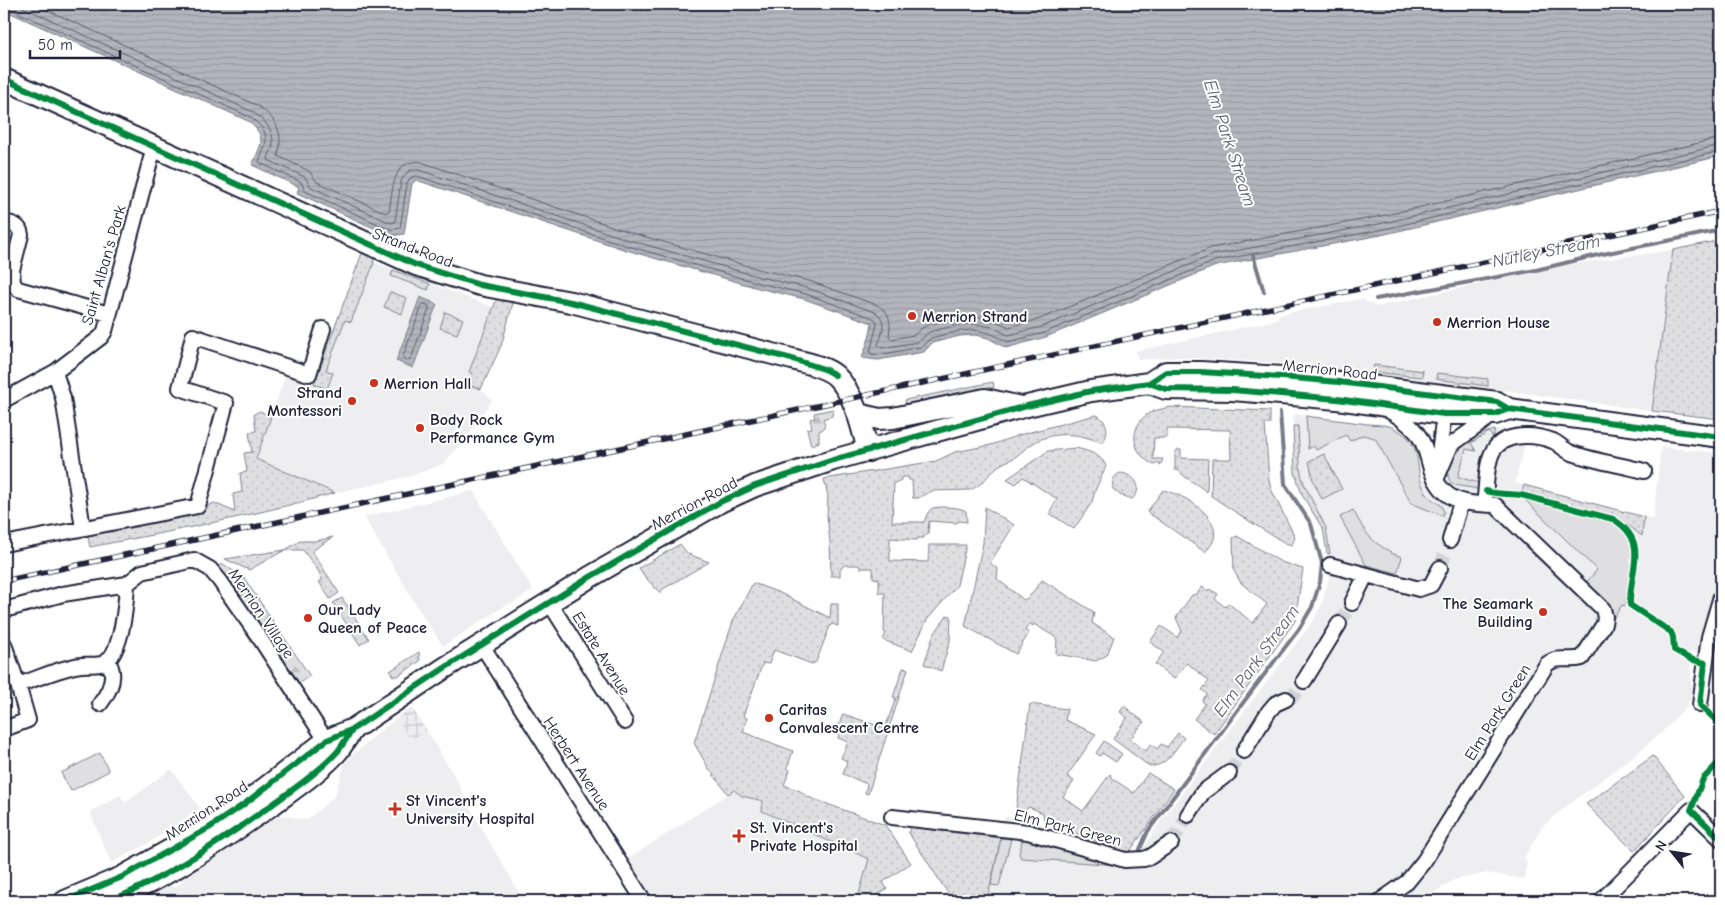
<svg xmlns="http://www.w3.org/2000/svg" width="1725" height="905" font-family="'Comic Neue',sans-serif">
  <defs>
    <pattern id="industrial-grid" width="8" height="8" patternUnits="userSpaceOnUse" patternTransform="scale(1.25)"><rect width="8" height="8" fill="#eeeef1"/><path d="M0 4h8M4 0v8" fill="none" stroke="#ccccd0"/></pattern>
    <pattern id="grass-dots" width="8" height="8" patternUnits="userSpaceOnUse" patternTransform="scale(1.25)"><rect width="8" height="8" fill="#dfdfe2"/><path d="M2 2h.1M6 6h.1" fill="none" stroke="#bfbfc3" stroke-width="1.8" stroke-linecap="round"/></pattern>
    <pattern id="forest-firs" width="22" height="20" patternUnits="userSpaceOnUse" patternTransform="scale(1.25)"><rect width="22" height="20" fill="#dfdfe2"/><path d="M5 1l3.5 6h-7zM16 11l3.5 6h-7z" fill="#bfbfc3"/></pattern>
    <pattern id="water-rules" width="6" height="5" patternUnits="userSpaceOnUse" patternTransform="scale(1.25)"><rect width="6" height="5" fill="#b4b4bc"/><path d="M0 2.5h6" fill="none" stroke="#9a9aa2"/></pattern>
  </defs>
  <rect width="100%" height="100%" fill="#fff"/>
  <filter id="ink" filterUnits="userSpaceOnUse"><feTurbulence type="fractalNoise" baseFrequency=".02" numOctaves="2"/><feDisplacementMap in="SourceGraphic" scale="10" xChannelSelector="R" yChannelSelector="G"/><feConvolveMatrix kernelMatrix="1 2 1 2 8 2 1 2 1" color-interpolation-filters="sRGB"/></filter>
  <g filter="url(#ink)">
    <path fill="#eeeef1" d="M1673,250L1652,411L1494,389L1281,363L1174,357L1138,360L1136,351L1268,322L1278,318V315L1324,306L1362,299L1376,307L1565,265Z
      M373,262L493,307L497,298L513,303L501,346L481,389L492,400L466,438L443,464L411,476L335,493L256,459L286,374L314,384L356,267Z
      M1293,414L1392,426L1406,435L1412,442L1417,456L1422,480L1449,478L1448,471L1455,455L1476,437L1492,430L1529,427L1515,483L1653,519L1661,447L1721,453V575L1707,622L1701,649L1696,654L1691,651L1690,659L1692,690L1691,698L1686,707L1663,731L1636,754L1554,816L1542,827L1524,858L1527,863L1524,879L1486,873L1454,880L1432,894L1425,901H987L1005,817H1015L1127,854L1145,846L1157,826L1313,621L1321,606L1329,579L1327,553L1323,529L1302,495L1295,473Z
      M473,491L533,590L511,604L509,603L443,646L418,608L364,517Z
      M396,718L411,740L427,731L458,782L467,803L524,901H142L171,885L173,888L183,882L182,879L281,815L307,820L334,797L345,763L349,758Z
      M171,769L200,808L149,843L111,863L90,812L120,795L125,803Z
      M734,790L742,796L763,802L762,811L774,817L869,859L857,901H655L628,859Z"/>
    <path fill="url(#industrial-grid)" d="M412,708L427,731L411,740L396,718Z"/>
    <path fill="url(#grass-dots)" stroke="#80808e" d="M1721,240V419L1652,411L1673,250Z
      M362,253L373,258L374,263L351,322L345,320L326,370L333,373L327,389L314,384Z
      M393,270L430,284L428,290L391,276Z
      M390,292L407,298L402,314L384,307Z
      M497,298L513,303L501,346L481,389L469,385L473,374L469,372Z
      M445,312L463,319L457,334L440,328Z
      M1374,365L1423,371L1422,377L1373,372Z
      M1437,373L1488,379V386L1436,379Z
      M993,382L994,387L988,390L907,408L905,400Z
      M1171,407L1270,411V424H1265L1269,480L1272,491L1295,537L1292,545L1285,543L1257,526L1211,496L1212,459H1231L1230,430L1167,429V438H1154L1153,459H1163L1160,466L1159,463L1154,465C1133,454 1128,432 1145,416C1152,410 1163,409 1171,407Z
      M260,411L271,417L256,459L335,493C253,516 173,531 90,547L87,533C126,527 178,520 214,503L235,512L233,494L242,492L240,473L247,472L244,453L252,452L249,432L256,431L254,414Z
      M1096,415C1107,419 1110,432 1103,442H1100C1080,434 1060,431 1039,440C1030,444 1022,452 1014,458C1008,461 1002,463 997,467C988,475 981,486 970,490L932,491L918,498H913L912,480H909L908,477H901V480L894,483L892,522H924C926,517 928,510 933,508C940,506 961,507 966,511L967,522L958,521L957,523L929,521L928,535H924V538H918L917,540L890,538V561L928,562L929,545H966L957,585L927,620L912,651L883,640L886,633L884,632L885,593H879V579L873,578V568H860L859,565H845L840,569V576H831L830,542L827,516L828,496L824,479L936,461L955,452L991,445L1019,435Z
      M1293,426H1298L1300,466L1302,478L1306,488L1326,528L1330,554L1327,553L1323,529L1302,495L1295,473Z
      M1076,448C1088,451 1101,454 1106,466L1095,491L1092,502L1074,529L1049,513L1057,499L1023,477L1016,484L1007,479L1048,451Z
      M1177,450H1181V458L1208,459L1207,492C1199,485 1184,478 1178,470H1175V454Z
      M1324,454L1342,489L1322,499L1313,480L1309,461Z
      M1120,473C1134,474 1145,487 1132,499L1120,495L1113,489C1112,482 1113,476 1120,473Z
      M1524,485L1644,517L1642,536L1624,522L1612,516L1522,492Z
      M1163,490C1188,495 1235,525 1205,552L1147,512Z
      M985,507L1014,525L990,563L998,569L997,579L1024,600L1029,597L1042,580L1094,612L1092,623L1114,637L1107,655L1096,661L1056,654L1057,640L1055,637L1034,624L1033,626L1030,624L1025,630L1029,633L1016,654L965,626L983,543Z
      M1237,536L1281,562L1303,569L1295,621L1214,734L1194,719L1205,704L1202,701L1207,694L1202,690L1209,681L1187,663L1174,679L1155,664L1164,652L1150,642L1161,626L1177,637L1182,631L1176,618L1192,595L1197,594L1202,587L1208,591L1209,589L1218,594L1215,599L1225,607L1228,603L1253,623L1267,604L1241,583L1234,571L1233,538Z
      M333,537L312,551L339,593L330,599L319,582L322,580L319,572L303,550H285L249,570L225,559L285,550L300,541H316Z
      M680,544L688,554L709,562L663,589L660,593L645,577L639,568Z
      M753,583L780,593L830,618L831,604H838V626L832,624L830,626L816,662L812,664L774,650L769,664L763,663L743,716L747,718L743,732L793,751L787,768L790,770L784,785L800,791L808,797L885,825L911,863L883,882L887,889L871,899L872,901H857L869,859L762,811L763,801L742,796L734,790L728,794L709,769L694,743L733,621Z
      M342,598L369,639L360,645L333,603Z
      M947,615L951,616L950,641L941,671L924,664L933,636Z
      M419,652L420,661L398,676H393L390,671Z
      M903,668L908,669L868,794L865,793L867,784L843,774L847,761L841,758L848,742L838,738L841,728L838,727L843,714L885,728L896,698L893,697Z
      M1030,704L1067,709L1065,720L1096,734L1067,776L1074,781L1063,797L1083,811L1110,774L1113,779L1134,793L1148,773L1174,789L1128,854L1044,820L1043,813L1029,807L1018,818L1015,817Z
      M1124,706L1144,722L1130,739L1146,751L1151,744L1157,749L1161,744L1167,747L1178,733L1184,738C1175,749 1166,768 1149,766L1113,739L1127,718L1120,712Z
      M1104,741L1122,754L1116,762L1102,753L1100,756L1096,753Z
      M1653,756L1685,796L1634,851L1586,804Z
      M908,827L1001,838L987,901H953L908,832L910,830Z"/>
    <path fill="url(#forest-firs)" stroke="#80808e" d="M833,409L832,416L823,419L825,424L823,429L819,431V442L811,445L807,429L812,428L810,419L815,418L814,413Z
      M223,564L244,578L310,676L299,683L218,567Z"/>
    <path fill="#dfdfe2" stroke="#80808e" d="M1306,416C1327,419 1347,421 1367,424C1376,425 1387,424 1394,428C1428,445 1411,468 1426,493C1430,499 1436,502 1441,505L1444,512L1443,516L1411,503L1375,438L1363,435L1350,441L1346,435L1316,450L1314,446L1308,449Z
      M1495,430L1493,438L1489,432L1471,443L1476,451L1466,449L1458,477L1479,483L1480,486L1477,489C1470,487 1459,487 1453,484C1438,473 1460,448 1469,441C1477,435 1486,432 1495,430Z
      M1524,499L1610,522C1613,524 1618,526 1621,528C1642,546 1628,583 1625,606L1622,605L1611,622L1585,584L1597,570Z
      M1353,510C1364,530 1369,541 1391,552V553L1402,557L1397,573L1366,565L1340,517Z
      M100,753L109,771L71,791L61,773Z
      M1023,837L1117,865L1021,858L1019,854Z
      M1001,838L1011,839L999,886L991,885Z"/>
    <path fill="url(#water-rules)" stroke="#7a7a88" d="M4,4H1721V156L1381,235L1216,266L1046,337L1006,348L988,338L975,335L960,336L932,343L924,352L878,360L862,358L869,338L872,323L804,299L758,288L626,250L416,180L412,184L404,234L391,236L297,193L299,187L252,165C261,144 268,138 248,121L4,10Z
      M420,297L437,304L413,368L396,361Z"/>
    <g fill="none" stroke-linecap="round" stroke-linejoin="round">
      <path stroke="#5c5c6f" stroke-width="1" d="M16,4L253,112C264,120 274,129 273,145C272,151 268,155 268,160L305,177L311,187L391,223L395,222L401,181L405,175L410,170H419L629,240L760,277L807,288L875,312C888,319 882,334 878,345L881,348L918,342L929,332L958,325L974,324L992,327L1008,335L1042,327L1213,255L1379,224L1721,145
        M34,4L256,105C271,114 281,126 280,145C280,149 278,152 278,156L309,171L317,182L386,213L389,211C393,191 392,158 421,162L632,233L762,270L809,281L877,305C891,312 891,323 889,336L891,339L914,335L922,328L928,325L956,318L973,316L993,320L1009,327L1040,319L1211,248L1377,217L1721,138
        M4,6L250,117C270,132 269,139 259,161L260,163L301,182L305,191L391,230L400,228L407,183L411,177L417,176L628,246L759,283L806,294L873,318L876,320L877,324L870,352L871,354L878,355L921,347L931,338L959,331L974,330L990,333L1008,342L1044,333L1215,261L1380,230L1721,151
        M424,304L429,306V309L411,359L408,360L404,359L403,356L422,306Z"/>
      <path stroke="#7a7a88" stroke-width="4" d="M1253,255L1264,292
        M1376,299L1536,270L1598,255L1721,230
        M1140,849L1148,831L1171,800L1251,692L1299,629L1312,607L1320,582L1322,563L1311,524L1285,484L1280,412"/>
      <path stroke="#d3d3d8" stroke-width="14" stroke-dasharray="14 7" stroke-linecap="butt" d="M1440,568L1450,540
        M1339,624L1352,603
        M1286,699L1293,696L1304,681
        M1229,773L1244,751
        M1171,843L1188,815"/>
      <g stroke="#22223b" stroke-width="18">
        <path id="street" d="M4,222C13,224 20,225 21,235L12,270L13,284L18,289L109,314
          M55,372L63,398L83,528
          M4,400L55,372L101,337L105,331L154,147
          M1438,462L1444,414
          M1436,480L1451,445L1494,414
          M1484,504C1487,488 1485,466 1493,451C1504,432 1535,434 1553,441C1560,444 1565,451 1572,453C1594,461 1621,465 1644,471
          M1450,540L1461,502
          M4,544L198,506L226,403L180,388L193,336L309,374L323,329
          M1330,565L1419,589L1431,585L1440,568
          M549,602L625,722
          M1352,603L1366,575
          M8,609L63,594L127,584L142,572L194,560L210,569L220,581L261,640L320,731L332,745
          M4,644L18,685
          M481,644L644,901
          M1304,681L1339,624
          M100,704C110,691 118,675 107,660
          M1700,705L1709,637L1721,596
          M4,729L28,720L18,685C36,679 63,667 81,665C88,664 98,666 104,663C122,654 126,603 127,584
          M1244,751L1269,711L1275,704L1286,699
          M1188,815L1203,792L1229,773
          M892,817L1028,832L1125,860L1144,859L1150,857L1171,843
          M1380,901L1407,882L1424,861L1547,664C1559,655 1568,662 1582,658L1604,624L1605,617L1603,609L1495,505C1464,504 1442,502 1431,469C1427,456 1425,443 1417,433C1408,422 1398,416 1386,409
          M1601,901L1691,810L1721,839"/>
      </g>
      <g stroke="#22223b" stroke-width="24">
        <path id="secondary" d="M4,79L416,265L480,285L571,302L792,359C805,363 825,366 836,376C854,393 862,427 868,451
          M1149,383L1166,389L1232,390L1281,394L1337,399L1444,414H1495L1506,410
          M858,414L879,419L893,418L985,399L1021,407
          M65,901L122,877L209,828L243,805L327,740L353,729L443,669L590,577L720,502L755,486L833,460L1023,407L1091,391L1149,383L1166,372H1201L1282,377L1339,382L1497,402L1509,409L1721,437
          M110,901C168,877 222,840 273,804C295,788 320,771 338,751C343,744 348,736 353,729"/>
      </g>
      <use href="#street" stroke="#fff" stroke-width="14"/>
      <use href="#secondary" stroke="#fff" stroke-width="20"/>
      <g stroke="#22223b" stroke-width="5.5">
        <path id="rail" d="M4,581L1721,211"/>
      </g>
      <use href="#rail" stroke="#fff" stroke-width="4" stroke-dasharray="11" stroke-linecap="butt"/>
      <g stroke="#fff" stroke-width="9">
        <path id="cycleway" d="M4,79L416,265L480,285L571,302L792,359L824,369L835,375
          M1149,383L1166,389L1232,390L1281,394L1337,399L1444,414H1495L1509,409
          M1486,491C1497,495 1509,493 1521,495L1613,519C1651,542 1629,570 1630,605L1671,632L1673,637L1674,650L1690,659L1705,663L1700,705L1721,725
          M1721,760L1703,779L1691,810L1721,839
          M65,901L122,877L209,828L243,805L327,740L353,729L443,669L590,577L720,502L755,486L833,460L1023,407L1091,391L1149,383L1166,372H1201L1282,377L1339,382L1497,402L1509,409L1721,437
          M110,901C168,877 222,840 273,804C295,788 320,771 338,751C343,744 348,736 353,729"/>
      </g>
      <use href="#cycleway" stroke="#00873e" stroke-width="6"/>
    </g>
  </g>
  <g fill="#c8321e" stroke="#fff" stroke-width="2">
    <circle cx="912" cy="316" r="5"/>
    <circle cx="1437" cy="322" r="5"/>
    <circle cx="374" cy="383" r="5"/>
    <circle cx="352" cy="401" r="5"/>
    <circle cx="420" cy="428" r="5"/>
    <circle cx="1543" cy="612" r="5"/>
    <circle cx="308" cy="618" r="5"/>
    <circle cx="769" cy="718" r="5"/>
    <path d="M392.5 801.5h5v5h5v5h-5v5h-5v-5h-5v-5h5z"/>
    <path d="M736.5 828.5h5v5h5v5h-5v5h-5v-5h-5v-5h5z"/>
  </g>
  <g text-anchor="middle" stroke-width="4" stroke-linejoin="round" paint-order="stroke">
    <g font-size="16" fill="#22223b" stroke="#fff">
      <text transform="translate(413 247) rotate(21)" y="6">Strand Road</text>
      <text transform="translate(103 265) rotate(-74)" y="6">Saint Alban's Park</text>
      <text transform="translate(1330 369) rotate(6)" y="6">Merrion Road</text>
      <text transform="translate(694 503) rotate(-28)" y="6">Merrion Road</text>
      <text transform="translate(262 613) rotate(56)" y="6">Merrion Village</text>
      <text transform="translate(602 653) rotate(58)" y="6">Estate Avenue</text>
      <text transform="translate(1497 712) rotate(-58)" y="6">Elm Park Green</text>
      <text transform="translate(577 763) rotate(57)" y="6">Herbert Avenue</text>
      <text transform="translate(206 810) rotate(-33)" y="6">Merrion Road</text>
      <text transform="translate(1068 827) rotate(14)" y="6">Elm Park Green</text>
    </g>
    <g font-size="16" font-weight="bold" fill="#22223b" stroke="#fff" text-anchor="start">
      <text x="922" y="322">Merrion Strand</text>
      <text x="1447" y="328">Merrion House</text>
      <text x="384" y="389">Merrion Hall</text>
      <text x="342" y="398" text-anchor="end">Strand<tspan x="342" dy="18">Montessori</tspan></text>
      <text x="430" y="425">Body Rock<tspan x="430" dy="18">Performance Gym</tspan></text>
      <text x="1533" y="609" text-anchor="end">The Seamark<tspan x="1533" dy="18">Building</tspan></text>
      <text x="318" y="615">Our Lady<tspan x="318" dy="18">Queen of Peace</tspan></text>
      <text x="779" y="715">Caritas<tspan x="779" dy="18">Convalescent Centre</tspan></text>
      <text x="406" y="806">St Vincent's<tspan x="406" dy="18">University Hospital</tspan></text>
      <text x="750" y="833">St. Vincent's<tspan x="750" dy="18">Private Hospital</tspan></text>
    </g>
    <g font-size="18" font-style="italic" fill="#5c5c6f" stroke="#fff">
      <text transform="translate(1230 143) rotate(72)" y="6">Elm Park Stream</text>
      <text transform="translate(1546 251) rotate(-11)" y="6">Nutley Stream</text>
      <text transform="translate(1256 661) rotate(-54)" y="6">Elm Park Stream</text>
    </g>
  </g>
  <rect width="1725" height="905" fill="none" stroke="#fff" stroke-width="20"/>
  <rect x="10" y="10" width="1705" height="885" fill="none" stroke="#22223b" stroke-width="2" filter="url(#ink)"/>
  <g transform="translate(1672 852) rotate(300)" stroke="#ffffff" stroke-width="4" paint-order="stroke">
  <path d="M0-4L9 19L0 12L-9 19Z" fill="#22223b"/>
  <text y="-8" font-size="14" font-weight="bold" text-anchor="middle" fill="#22223b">N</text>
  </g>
  <path d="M30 50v8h90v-8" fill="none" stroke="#22223b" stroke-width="2.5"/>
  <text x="38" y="50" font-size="15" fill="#22223b" stroke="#ffffff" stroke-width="4" paint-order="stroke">50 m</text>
</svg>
